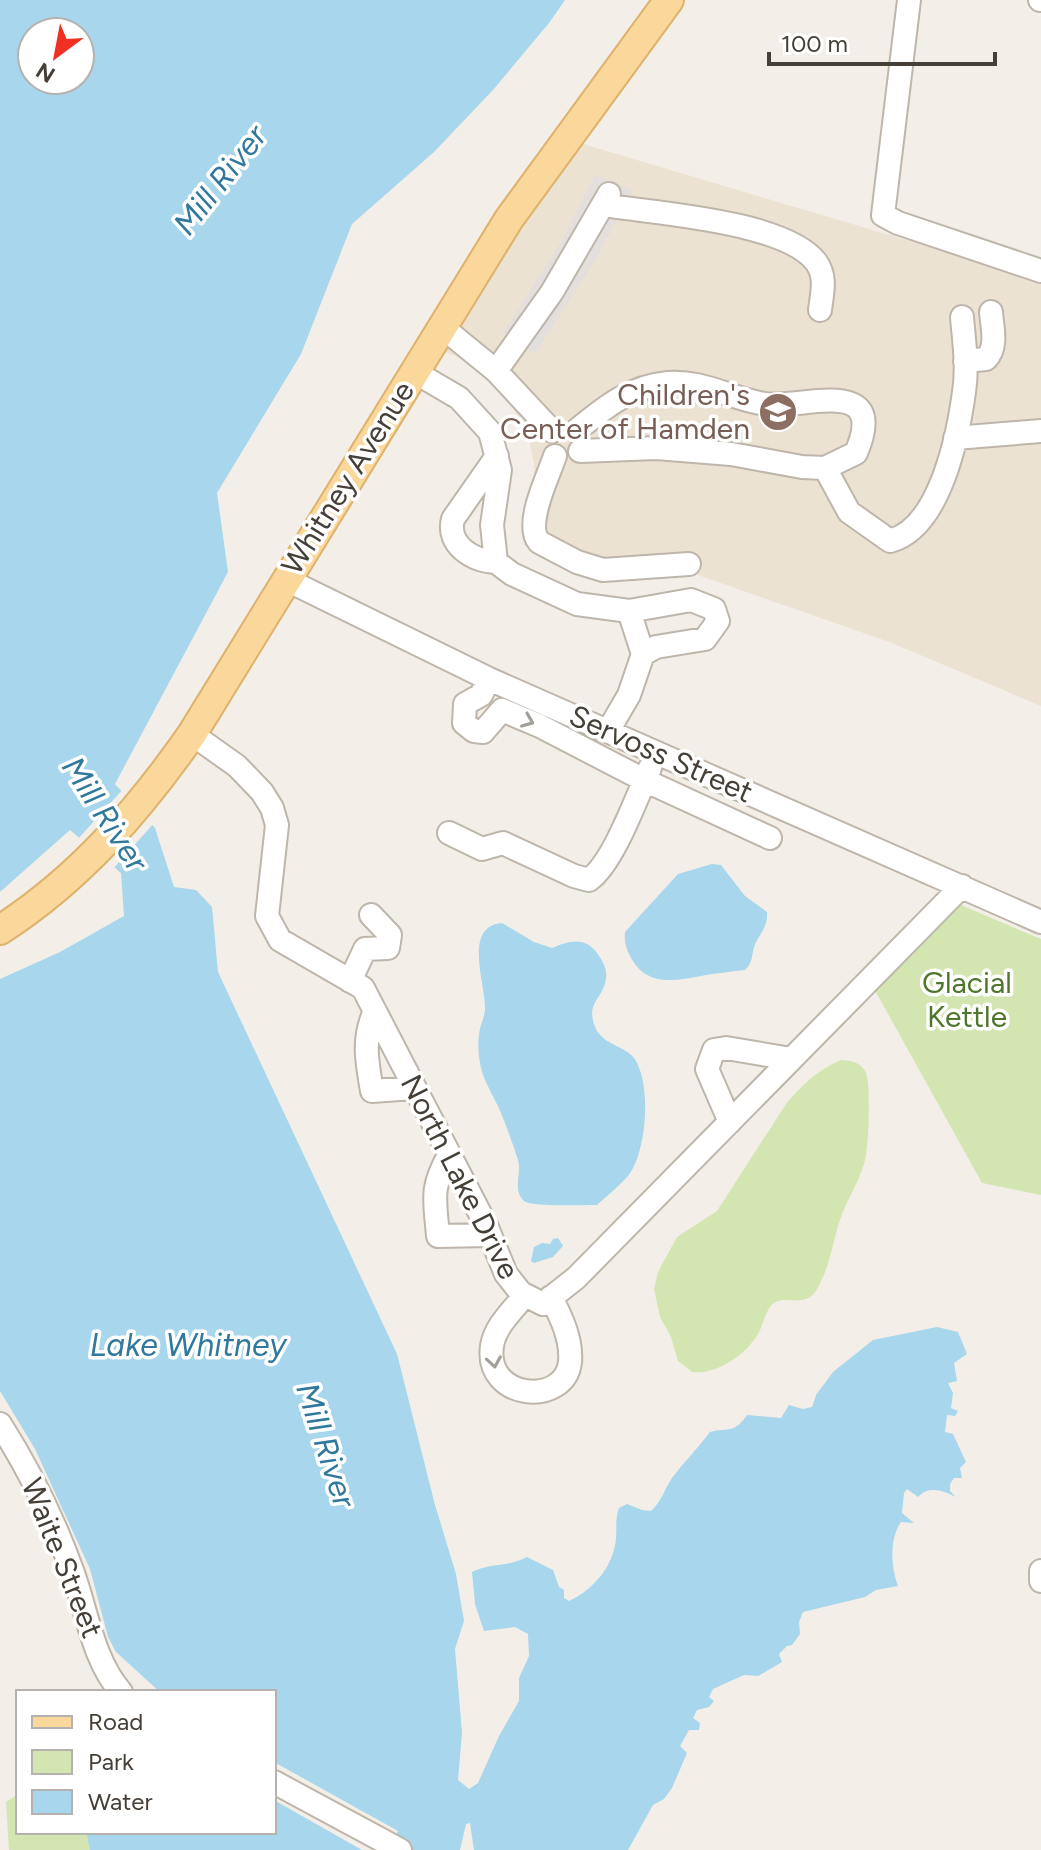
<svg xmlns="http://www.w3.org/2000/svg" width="1041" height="1850" font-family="Figtree,sans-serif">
  <rect width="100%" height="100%" fill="#f3efe8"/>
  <path fill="#ece2d2" d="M583,144L1041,280V706L892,643L695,574L662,567L547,557L524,545L522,535L535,496L534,464L527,430L504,395L471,362L442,351L531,211Z"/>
  <path fill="#d3e6b2" d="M956,903L1041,939V1195L982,1183L872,985Z
    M841,1060C851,1060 862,1063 866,1073C871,1086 869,1150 864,1164C858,1184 846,1201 840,1220C832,1244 830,1267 817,1289C804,1312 783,1290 770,1307C763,1317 762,1331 754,1340C741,1358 714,1375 692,1372L678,1361L671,1337L660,1317L654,1289L658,1272L677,1237L717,1211L786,1104C801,1086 818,1069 841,1060Z
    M18,1794V1832H86L90,1850H9L6,1802Z"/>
  <path fill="#e2dfdc" d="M595,175L632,190L598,256L535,354L503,333L561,242Z"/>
  <path fill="#a7d6ed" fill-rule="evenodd" d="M0,0H565L549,23L493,90L434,152L352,224L301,354L217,493L228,572L115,784L155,828L174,887L196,890L212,907L218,972L397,1354L435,1505L456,1574L464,1621L455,1649L462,1733L458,1780L469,1789L478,1783L499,1736L519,1701V1678L529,1656L528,1634L515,1627L484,1631L475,1604L472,1572C491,1563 509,1567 527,1557L553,1570L559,1587L564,1590V1598L569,1601C593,1590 614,1566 616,1538C617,1527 615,1519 619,1508L627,1504L642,1510L651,1511C662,1501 664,1490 672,1478C684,1462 698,1448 710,1432C729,1427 734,1434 747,1415L781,1418L789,1405L803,1409L812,1407L816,1395L833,1372L873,1340L937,1327L958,1332L967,1354L954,1363L957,1381L948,1383L953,1393L951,1408L958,1411L955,1416L947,1415L945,1432L953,1434L966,1462L960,1468L962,1478H954L950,1484V1491L956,1497C944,1491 929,1485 918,1497L907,1489L904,1493L902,1513L914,1523L901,1522C889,1539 891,1567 898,1586L876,1590L865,1597L803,1612L799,1622L800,1634L792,1645L787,1646L779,1654L782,1662L758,1676L744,1675L713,1689L709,1697L714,1701L709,1707L697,1710L693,1718L700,1723L699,1730H689L680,1746L687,1753L672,1788L664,1799L653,1805L628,1850H474L470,1823L466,1824L460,1850H388L398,1831L274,1762V1692H160L116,1652L108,1637L90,1569L35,1449L0,1391V979L60,952L124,916L121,873L70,830L0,892ZM32,32H80V80H32Z
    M712,864L721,865L745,896L767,912C768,926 761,932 755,944C751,954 754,962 745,970C730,972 716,973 701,976C673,981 646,987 630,956C626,948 624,942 625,932L678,874Z
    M502,923L534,942L552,948C570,940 587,936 599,956C604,963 607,970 606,978C604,999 584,1002 596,1029C604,1045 625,1046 634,1058C652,1083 647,1152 628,1176C619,1186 607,1196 597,1205C583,1205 531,1207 524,1201C512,1190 522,1173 518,1160C513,1144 507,1128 501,1113C495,1098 485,1084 481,1068C478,1055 477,1038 481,1025C483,1019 485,1015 485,1007C485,983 463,926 502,923Z
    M558,1238L563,1246L553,1257L534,1263L531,1261L534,1247L542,1243L550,1244L553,1239Z
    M274,1800L362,1850H90L86,1832H274Z"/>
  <path fill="#f3efe8" d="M124,788L155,822L112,870L77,840Z"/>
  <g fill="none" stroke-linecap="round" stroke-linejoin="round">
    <g stroke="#beb6ab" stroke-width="26">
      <path id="minor" d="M909,0L883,215L898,223L1041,271
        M1040,0H1041
        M603,205C653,213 785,221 816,262C827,277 822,293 820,310
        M441,326L496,371L552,431
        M965,361L986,359C998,347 992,327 991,312
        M413,371L459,398L490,432L500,470L492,525L496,562L512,574L577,604L629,611L643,654L629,695L608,731
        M496,371L552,292L609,194
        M577,430C605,407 631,386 668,383C702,380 732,399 765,404C800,410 890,373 856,453L825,468L802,467L731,454L656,448L580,451
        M955,438L1041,431
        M555,456C548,477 524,524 539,542L577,562L603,570L689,564
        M825,468L849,512L890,541C940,528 958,436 964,392C968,367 964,341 962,317
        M496,562C473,561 446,545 453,519L497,456
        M285,579L489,679L1041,922
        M629,611L691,600L714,609L718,621L705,639L656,647L643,654
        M489,679L481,695L465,704L464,723L474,731L483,732L502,710L540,726L644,780L770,838
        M192,734L237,766L262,792L272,808L277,825L267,916L280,940L363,988L486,1225L506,1274L521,1293L543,1304L576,1278L962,886
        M449,833L482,849L503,843L574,876L589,880C614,862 636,798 650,768
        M350,981L365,949L388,948L390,935L371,915
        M375,1011C362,1039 367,1062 372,1091L414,1088
        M730,1122L707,1069L714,1050L726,1048L791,1059
        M449,1155C430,1189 435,1199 438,1236L490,1235
        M525,1295C513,1310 495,1326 492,1346C484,1400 565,1407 570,1362C572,1339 561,1317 551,1297
        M0,1424C30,1471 54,1520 73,1573C87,1612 93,1660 121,1692
        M1041,1571V1581
        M274,1782L400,1850"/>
    </g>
    <g stroke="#deb26b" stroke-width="32">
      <path id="major" d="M0,930C79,879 139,810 192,734L509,219L669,0"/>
    </g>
    <use href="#minor" stroke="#fff" stroke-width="22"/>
    <use href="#major" stroke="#fad79a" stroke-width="28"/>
  </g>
  <defs><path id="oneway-chevron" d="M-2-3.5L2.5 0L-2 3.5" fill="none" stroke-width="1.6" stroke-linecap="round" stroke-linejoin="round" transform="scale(2)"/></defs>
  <g stroke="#a29f9b">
    <use href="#oneway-chevron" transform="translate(528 721) rotate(22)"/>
    <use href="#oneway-chevron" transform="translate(494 1362) rotate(81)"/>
  </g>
  <defs>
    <g id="school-disc" transform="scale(2)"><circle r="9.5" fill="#8d6e63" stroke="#fff"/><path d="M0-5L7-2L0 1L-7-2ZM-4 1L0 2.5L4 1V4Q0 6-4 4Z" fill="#fff"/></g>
  </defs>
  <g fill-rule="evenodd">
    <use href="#school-disc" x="778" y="412"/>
  </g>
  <g text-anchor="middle" stroke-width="7" stroke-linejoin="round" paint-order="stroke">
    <g font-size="30" fill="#785e54" stroke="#fff" text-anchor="end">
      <text x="750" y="405">Children's<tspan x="750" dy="34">Center of Hamden</tspan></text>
    </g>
    <g font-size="30" fill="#463f37" stroke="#fff">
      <text transform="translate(348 478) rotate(-58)" y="10">Whitney Avenue</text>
      <text transform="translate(661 754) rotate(24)" y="10">Servoss Street</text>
      <text transform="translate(460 1177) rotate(63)" y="10">North Lake Drive</text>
      <text transform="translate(62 1558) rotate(68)" y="10">Waite Street</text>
    </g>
    <g font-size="30" fill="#4e762c" stroke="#fff">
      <text x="967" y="993">Glacial<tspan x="967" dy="34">Kettle</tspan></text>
    </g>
    <g font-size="32" font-style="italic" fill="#31789d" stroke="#fff">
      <text transform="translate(220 180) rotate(-52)" y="11">Mill River</text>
      <text transform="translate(105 814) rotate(57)" y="11">Mill River</text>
      <text x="188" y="1356">Lake Whitney</text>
      <text transform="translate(326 1445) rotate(72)" y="11">Mill River</text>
    </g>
  </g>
  <rect x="16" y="1690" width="260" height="144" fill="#ffffff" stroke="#b5b2af" stroke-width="2"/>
  <rect x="32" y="1716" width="40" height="12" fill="#fad79a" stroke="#b5b2af" stroke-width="2"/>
  <text x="88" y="1730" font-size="24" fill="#463f37">Road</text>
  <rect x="32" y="1750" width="40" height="24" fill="#d3e6b2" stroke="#b5b2af" stroke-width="2"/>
  <text x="88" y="1770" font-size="24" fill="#463f37">Park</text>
  <rect x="32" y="1790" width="40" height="24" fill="#a7d6ed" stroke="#b5b2af" stroke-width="2"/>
  <text x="88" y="1810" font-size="24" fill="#463f37">Water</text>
  <g transform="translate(56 56) rotate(212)"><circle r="38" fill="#ffffff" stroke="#b5b2af" stroke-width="2"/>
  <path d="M0-6L14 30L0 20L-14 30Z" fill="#f03022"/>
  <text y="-12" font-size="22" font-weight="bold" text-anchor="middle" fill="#463f37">N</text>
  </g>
  <path d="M769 52v12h226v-12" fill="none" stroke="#463f37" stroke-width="4"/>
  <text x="781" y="52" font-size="24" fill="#463f37" stroke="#ffffff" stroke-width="6" paint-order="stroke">100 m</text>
</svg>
